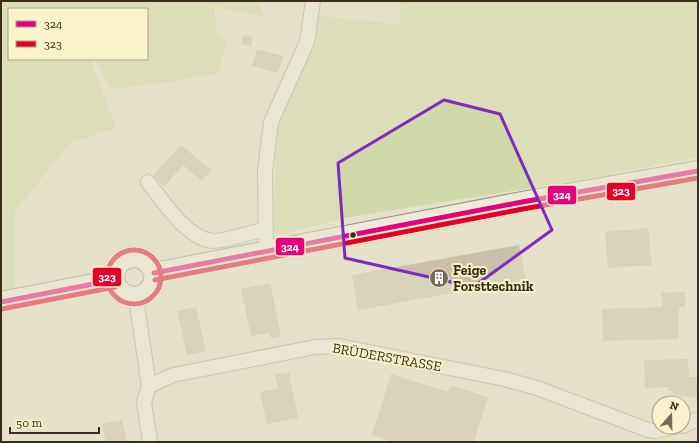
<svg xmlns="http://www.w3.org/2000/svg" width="699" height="443" font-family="'Zilla Slab',serif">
  <rect width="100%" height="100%" fill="#e5e2c9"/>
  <path fill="#d0d9a9" d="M1,1H257L266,18L214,6L217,33L226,42L219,73L174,81L111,89L96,59H147V9H9V59H90L116,128L70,143L15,211V290L1,292Z
    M401,1H698V157L580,180L344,218L281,235L273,231L276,124L315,15L399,25Z"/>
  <path fill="#cac0a9" d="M243,35L253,37L251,47L241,44Z
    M257,49L283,56L278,73L252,66Z
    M181,145L211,170L202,181L183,165L164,187L153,175Z
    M648,228L652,265L608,268L605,232Z
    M519,245L526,280L358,310L352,275Z
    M270,283L281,336L271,338L269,333L251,336L241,289Z
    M685,292V307H679V339L603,341L602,309L662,307L661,293Z
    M196,307L206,351L187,355L177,311Z
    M688,359L689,377H698V398L673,395V391H668V387L645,388L644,360Z
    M289,372L298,418L267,424L260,392L278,388L275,375Z
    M391,374L448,392L450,385L488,397L474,442H394L372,435Z
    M122,420L127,442H106L102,424Z"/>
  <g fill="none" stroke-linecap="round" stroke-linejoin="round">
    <g stroke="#aaa593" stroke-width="16">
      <path id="minor" d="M148,182C163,201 187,239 213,241C224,241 254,232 265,229
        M266,251L265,171L271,122L307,42L313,1
        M136,298L149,386
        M683,426L698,419
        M150,442L144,402L149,386L173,375L315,347L339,346L504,379L537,388L648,430L655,431L676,427"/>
    </g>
    <g stroke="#999483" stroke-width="22">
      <path id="secondary" d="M114 277a20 20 0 1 1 40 0a20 20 0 1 1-40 0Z
        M154,273L522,202L698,171
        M1,302L114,280"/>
    </g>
    <use href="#minor" stroke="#edeadb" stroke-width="14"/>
    <use href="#secondary" stroke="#edeadb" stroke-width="20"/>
    <g stroke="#f9f3cc" stroke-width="8">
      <path id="bus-1" d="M154,273L522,202L698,171
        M1,302L114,280"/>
    </g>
    <g stroke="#f9f3cc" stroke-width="8">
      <path id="bus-2" d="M107 277a27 27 0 1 1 54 0a27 27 0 1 1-54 0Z
        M155,280L523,209L698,178
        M2,309L115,287"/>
    </g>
    <use href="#bus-1" stroke="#e5007d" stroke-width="5"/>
    <use href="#bus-2" stroke="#e4002b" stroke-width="5"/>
  </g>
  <path d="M0 0H699V443H0ZM444,100L500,114L552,230L473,287L345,258L338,163Z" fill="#e5e2c9" fill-opacity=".55" fill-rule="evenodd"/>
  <path fill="none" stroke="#7b2cbf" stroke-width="3" stroke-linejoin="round" d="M444,100L500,114L552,230L473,287L345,258L338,163Z"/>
  <defs>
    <g id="building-disc" transform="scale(1)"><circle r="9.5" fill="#756d57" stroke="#f9f3cc"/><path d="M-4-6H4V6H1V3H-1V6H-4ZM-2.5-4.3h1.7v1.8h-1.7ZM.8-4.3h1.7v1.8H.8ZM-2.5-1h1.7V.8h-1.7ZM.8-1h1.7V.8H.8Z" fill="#fff"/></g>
  </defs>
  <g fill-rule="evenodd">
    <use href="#building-disc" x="439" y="278"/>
  </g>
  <circle fill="#392e1a" stroke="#f9f3cc" stroke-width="1.5" cx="353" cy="235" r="3.5"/>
  <g text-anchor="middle" stroke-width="4" stroke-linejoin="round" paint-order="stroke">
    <g font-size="14" font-weight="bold" fill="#392e1a" stroke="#f9f3cc" text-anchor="start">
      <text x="453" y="275">Feige<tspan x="453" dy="16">Forsttechnik</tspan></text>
    </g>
    <g font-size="14" fill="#392e1a" stroke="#f9f3cc">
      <text transform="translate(387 357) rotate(10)" y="5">BRÜDERSTRASSE</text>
    </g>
  </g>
  <g stroke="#f9f3cc" stroke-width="1.5">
    <rect x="606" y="182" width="30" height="19" rx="4" fill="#e4002b"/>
    <rect x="547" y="185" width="30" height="20" rx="4" fill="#e5007d"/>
    <rect x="275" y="237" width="30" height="19" rx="4" fill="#e5007d"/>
    <rect x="92" y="267" width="30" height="20" rx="4" fill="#e4002b"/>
  </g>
  <g font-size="11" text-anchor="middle" font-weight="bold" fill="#fff">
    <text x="621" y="195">323</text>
    <text x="562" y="199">324</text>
    <text x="290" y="251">324</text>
    <text x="107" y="281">323</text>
  </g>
  <rect width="699" height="443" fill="none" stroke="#392e1a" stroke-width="4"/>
  <rect x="8" y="8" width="140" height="52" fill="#f9f3cc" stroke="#aca485"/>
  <rect x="16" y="21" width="20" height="6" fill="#e5007d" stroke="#aca485"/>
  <text x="44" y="28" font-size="12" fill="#392e1a">324</text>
  <rect x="16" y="41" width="20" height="6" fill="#e4002b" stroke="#aca485"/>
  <text x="44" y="48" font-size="12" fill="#392e1a">323</text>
  <g transform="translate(671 415) rotate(20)"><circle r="19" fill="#f9f3cc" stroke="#aca485"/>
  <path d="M0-3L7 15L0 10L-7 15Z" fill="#756d57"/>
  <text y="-6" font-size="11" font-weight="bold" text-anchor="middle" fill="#392e1a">N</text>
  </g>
  <path d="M10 427v6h89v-6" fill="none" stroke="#392e1a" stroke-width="2"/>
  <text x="16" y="427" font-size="12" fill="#392e1a" stroke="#f9f3cc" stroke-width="3" paint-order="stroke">50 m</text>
</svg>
